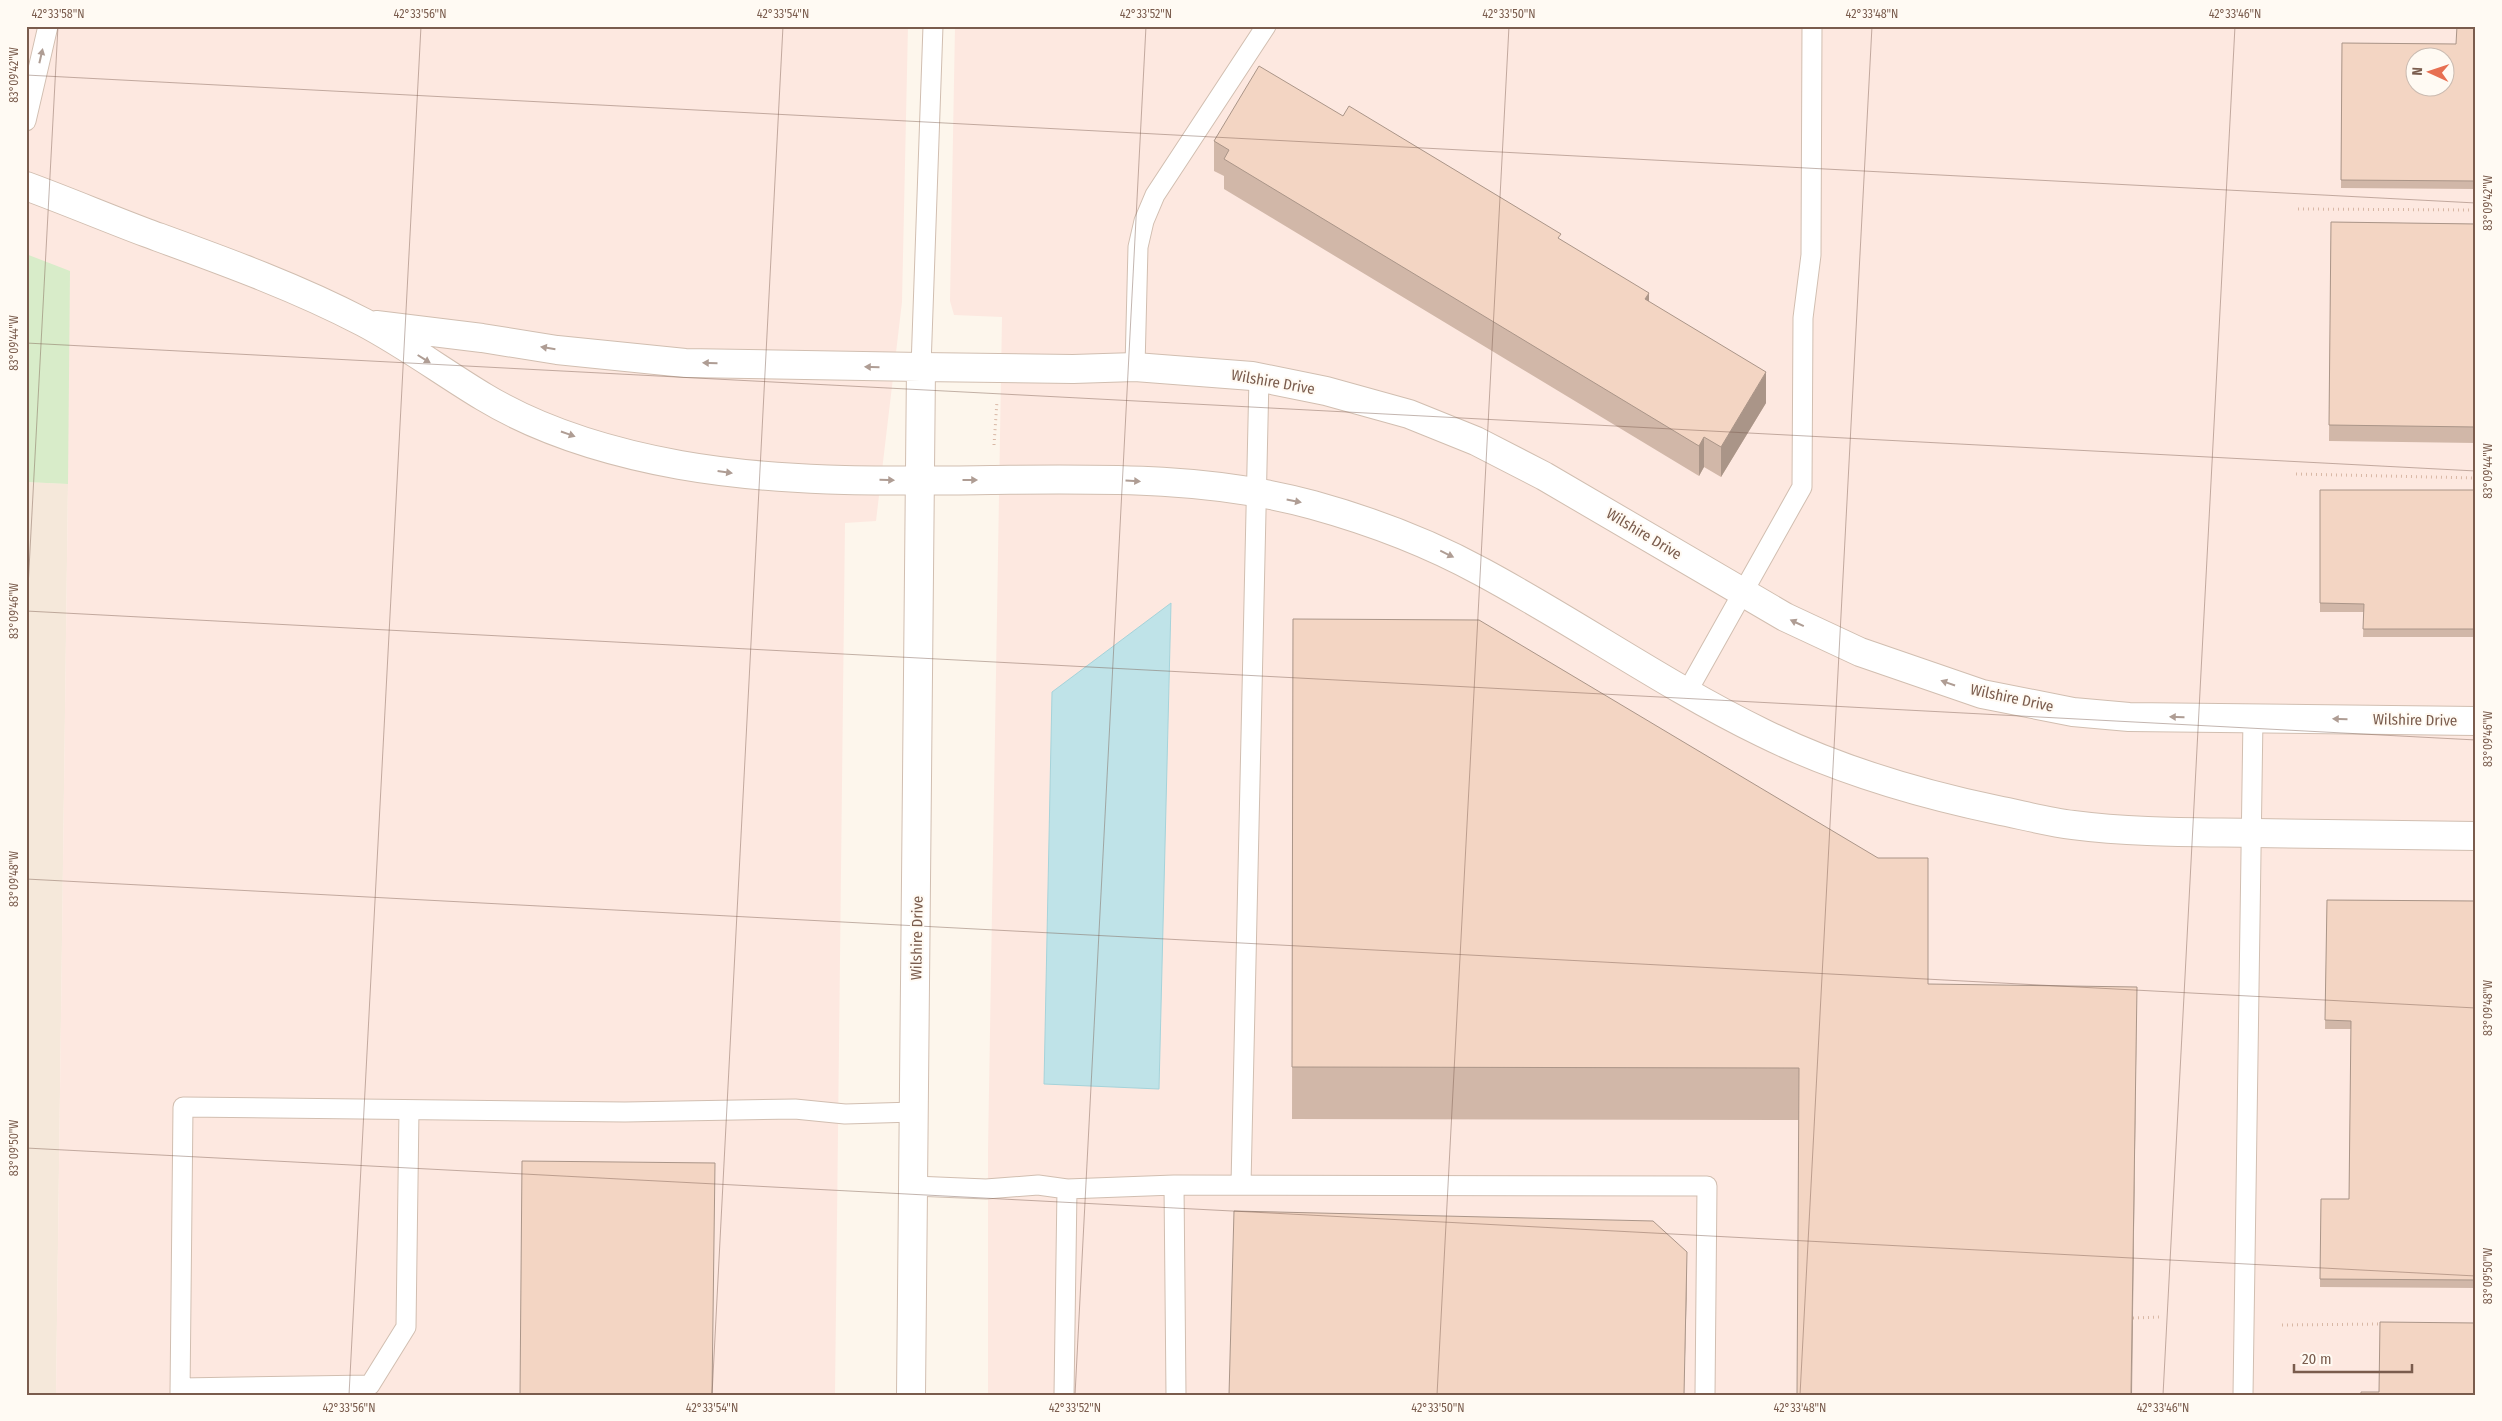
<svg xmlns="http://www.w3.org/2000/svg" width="2502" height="1421" font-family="'Fira Sans Condensed',sans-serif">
  <rect width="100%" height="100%" fill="#fdf6ec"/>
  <path fill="#f5e8da" d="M26,482L68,484L56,1395H26Z"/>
  <path fill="#fde8e0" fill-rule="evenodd" d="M26,26H908L902,302L876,521L845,523L835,1395H56L68,484L26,482Z
    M955,26H2476V1395H988V1150L1002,317L954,315L950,301ZM2414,58H2444V88H2414Z"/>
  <path fill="#d8ecc9" d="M26,254L70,271L68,484L26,482Z"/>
  <path fill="#bfe3e8" stroke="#a5d3da" d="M1171,603L1159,1089L1044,1084L1052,692Z"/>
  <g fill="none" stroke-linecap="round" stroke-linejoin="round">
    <g stroke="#d1beb0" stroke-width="21">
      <path id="service" d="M26,121L48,26
        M921,367L933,26
        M1135,367L1138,247L1144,221L1155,195L1266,26
        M1687,692L1802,487L1803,318L1811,255L1812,26
        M1174,1185L1176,1395
        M1241,1185L1259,377
        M914,1186L986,1189L1038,1185L1067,1189L1174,1185L1707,1186L1705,1395
        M180,1388L370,1385L406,1327L409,1110
        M180,1395L183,1107L625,1112L795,1109L845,1114L915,1112
        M1064,1395L1067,1189
        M2243,1395L2253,718"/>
    </g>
    <g stroke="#d1beb0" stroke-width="30">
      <path id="minor" d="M26,186C67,201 107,218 147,233C221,260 294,286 363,322C405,344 444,373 484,397C542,432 614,453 680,465C781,483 888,481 991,480C1099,479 1208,476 1313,505C1371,521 1429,543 1482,572C1577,623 1666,686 1763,733C1838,770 1916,793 1997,810C2022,815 2048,822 2073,825C2134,833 2194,832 2255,833C2329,834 2402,835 2476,836
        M376,325L482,338L557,350L685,363L921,367L1073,369L1135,367L1252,376L1326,391L1409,414L1476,441L1544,476L1785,617L1860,652L1982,694L2073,712L2129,717L2476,721
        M911,1395L921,367"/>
    </g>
    <path stroke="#d9b8a5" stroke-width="3" stroke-dasharray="1 4" stroke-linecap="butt" d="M2298,209L2476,210
      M994,445L997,401
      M2296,474L2476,478
      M2133,1318L2160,1317
      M2282,1325L2383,1324"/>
    <use href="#service" stroke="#fff" stroke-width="19"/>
    <use href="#minor" stroke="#fff" stroke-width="28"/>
  </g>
  <path fill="#d1b7a8" d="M2476,26V189L2341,188L2342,43L2456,44Z
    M1343,116L1561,240L1649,302L1766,403L1721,477L1704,467L1699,476L1224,189V176L1214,171V141Z
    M2331,222L2476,224V443L2329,441Z
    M2320,490H2476V637H2363L2364,612H2320Z
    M1293,619L1928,984L2137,1039L1798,1120L1292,1119Z
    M2327,900L2476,901V1288L2320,1287L2321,1199H2349L2351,1029H2325Z"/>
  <path fill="#aa9588" d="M1649,293V324L1645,299Z
    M1766,372V403L1721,477V447Z
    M1704,437V467L1699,476V446Z
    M2137,987L2132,1395H2131Z
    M1687,1252V1282L1684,1395Z"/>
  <path fill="#f3d5c3" stroke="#aa9588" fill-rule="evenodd" d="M2457,26H2476V181L2341,180L2342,43L2456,44ZM2414,58H2444V88H2414Z
    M1259,66L1343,116L1349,106L1561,234L1558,238L1649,293L1645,299L1766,372L1721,447L1704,437L1699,446L1224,159L1229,150L1214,141Z
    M2331,222L2476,224V427L2329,425Z
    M2320,490H2476V629H2363L2364,604L2320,603Z
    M1293,619L1479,620L1878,858H1928V984L2137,987L2131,1395H1797L1799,1068L1292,1067Z
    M2327,900L2476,901V1280L2320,1279L2321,1199H2349L2351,1021L2325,1020Z
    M522,1161L715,1163L712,1395H520Z
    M1234,1211L1653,1221L1687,1252L1684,1395H1229Z
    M2380,1322L2476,1323V1395H2361V1392H2379Z"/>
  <defs><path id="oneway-solid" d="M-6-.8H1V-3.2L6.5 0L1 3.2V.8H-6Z" transform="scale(1.25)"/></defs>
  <g fill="#af9d94">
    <use href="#oneway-solid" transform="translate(41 56) rotate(-77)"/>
    <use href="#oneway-solid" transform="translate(548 348) rotate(-171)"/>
    <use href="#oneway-solid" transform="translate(424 359) rotate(32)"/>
    <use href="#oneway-solid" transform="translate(710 363) rotate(-179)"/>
    <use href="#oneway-solid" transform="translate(872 367) rotate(-179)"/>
    <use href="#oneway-solid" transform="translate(568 434) rotate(19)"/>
    <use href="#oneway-solid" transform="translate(725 472) rotate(8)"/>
    <use href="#oneway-solid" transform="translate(887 480) rotate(1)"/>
    <use href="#oneway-solid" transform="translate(970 480)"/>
    <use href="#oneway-solid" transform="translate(1133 481) rotate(3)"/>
    <use href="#oneway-solid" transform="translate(1294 501) rotate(11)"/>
    <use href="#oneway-solid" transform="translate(1447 554) rotate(26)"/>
    <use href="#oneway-solid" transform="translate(1797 623) rotate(-155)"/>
    <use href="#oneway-solid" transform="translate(1948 683) rotate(-161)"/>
    <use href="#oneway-solid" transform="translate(2177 717) rotate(-179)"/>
    <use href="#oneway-solid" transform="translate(2340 719) rotate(-179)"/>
  </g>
  <path fill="none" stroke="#7a5c4d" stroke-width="1" stroke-opacity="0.45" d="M26,75L2476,203M26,343L2476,471M26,611L2476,740M26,625L58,26M26,879L2476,1008M26,1148L2476,1276M349,1395L421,26M712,1395L783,26M1075,1395L1146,26M1437,1395L1509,26M1800,1395L1872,26M2163,1395L2235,26"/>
  <g text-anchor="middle" stroke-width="4" stroke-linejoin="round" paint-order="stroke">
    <g font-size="15" fill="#7a5c4d" stroke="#fffaf3">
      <text transform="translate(1273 382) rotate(10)" y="5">Wilshire Drive</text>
      <text transform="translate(1644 534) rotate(31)" y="5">Wilshire Drive</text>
      <text transform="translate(2012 698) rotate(12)" y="5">Wilshire Drive</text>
      <text transform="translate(2415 720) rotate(1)" y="5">Wilshire Drive</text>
      <text transform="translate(917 938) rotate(-89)" y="5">Wilshire Drive</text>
    </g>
  </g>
  <rect width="2502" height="1421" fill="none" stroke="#fffaf3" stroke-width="55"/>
  <g transform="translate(2430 72) rotate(273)"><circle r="24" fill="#fffaf3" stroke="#cabbb1"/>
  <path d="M0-4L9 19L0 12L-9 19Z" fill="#e76f51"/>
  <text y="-8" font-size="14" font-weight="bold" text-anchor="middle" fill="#7a5c4d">N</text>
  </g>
  <path d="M2294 1364v8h118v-8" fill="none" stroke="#7a5c4d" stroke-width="2.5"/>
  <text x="2302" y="1364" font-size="15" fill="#7a5c4d" stroke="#fffaf3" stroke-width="4" paint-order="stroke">20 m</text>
  <rect x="28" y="28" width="2446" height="1366" fill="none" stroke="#7a5c4d" stroke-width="2"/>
  <g font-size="12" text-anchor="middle" fill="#7a5c4d">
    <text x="58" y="18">42°33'58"N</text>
    <text x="420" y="18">42°33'56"N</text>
    <text x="783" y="18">42°33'54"N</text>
    <text x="1146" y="18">42°33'52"N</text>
    <text x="1509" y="18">42°33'50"N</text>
    <text x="1872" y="18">42°33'48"N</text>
    <text x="2235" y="18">42°33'46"N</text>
    <text transform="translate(14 75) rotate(-90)" y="4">83°09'42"W</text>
    <text transform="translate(2488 203) rotate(-90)" y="4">83°09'42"W</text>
    <text transform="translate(14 343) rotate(-90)" y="4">83°09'44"W</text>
    <text transform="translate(2488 471) rotate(-90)" y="4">83°09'44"W</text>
    <text transform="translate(14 611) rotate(-90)" y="4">83°09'46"W</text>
    <text transform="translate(2488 739) rotate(-90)" y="4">83°09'46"W</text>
    <text transform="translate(14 879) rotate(-90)" y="4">83°09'48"W</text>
    <text transform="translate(2488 1008) rotate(-90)" y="4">83°09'48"W</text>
    <text transform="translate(14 1148) rotate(-90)" y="4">83°09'50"W</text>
    <text transform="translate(2488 1276) rotate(-90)" y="4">83°09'50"W</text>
    <text x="349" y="1412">42°33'56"N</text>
    <text x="712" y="1412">42°33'54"N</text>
    <text x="1075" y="1412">42°33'52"N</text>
    <text x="1438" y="1412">42°33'50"N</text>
    <text x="1800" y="1412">42°33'48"N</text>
    <text x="2163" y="1412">42°33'46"N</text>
  </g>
</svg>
